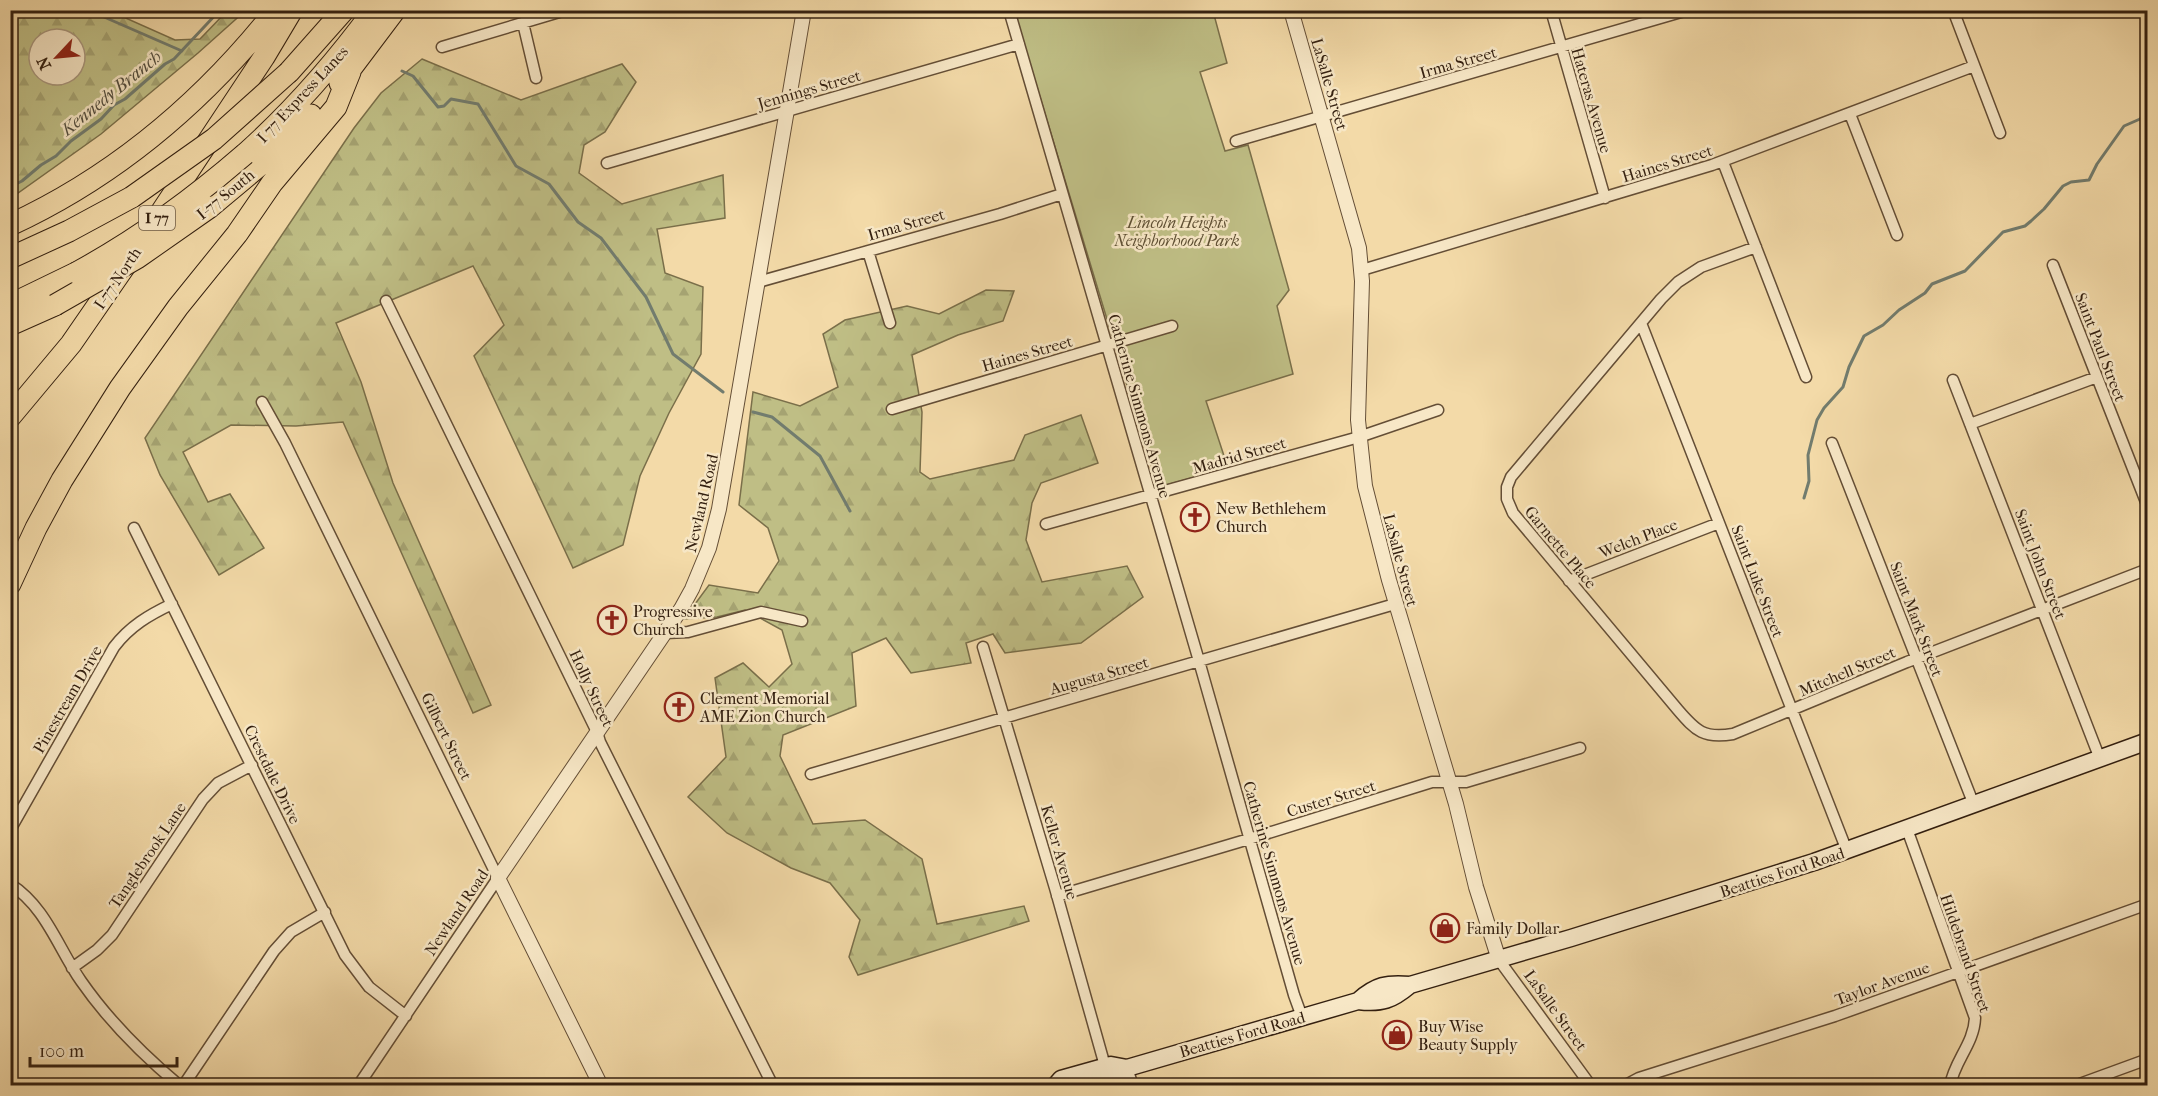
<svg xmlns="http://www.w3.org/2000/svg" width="2158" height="1096" font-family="'IM FELL French Canon',serif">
  <defs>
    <pattern id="forest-firs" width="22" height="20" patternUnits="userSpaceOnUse" patternTransform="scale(1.5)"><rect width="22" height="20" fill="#bfbe85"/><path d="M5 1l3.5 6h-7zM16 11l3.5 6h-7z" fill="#a5a372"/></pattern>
  </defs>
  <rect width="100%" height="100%" fill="#f3daa8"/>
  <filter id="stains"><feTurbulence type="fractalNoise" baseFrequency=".00333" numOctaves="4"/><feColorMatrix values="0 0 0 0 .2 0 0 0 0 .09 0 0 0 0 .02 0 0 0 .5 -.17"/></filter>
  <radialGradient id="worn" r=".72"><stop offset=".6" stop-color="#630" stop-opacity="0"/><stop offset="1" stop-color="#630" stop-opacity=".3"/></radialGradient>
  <path fill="url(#forest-firs)" stroke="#7a6f4a" stroke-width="1.5" fill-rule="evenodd" d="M11,10L110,11L175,40L200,39L227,11H245L198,53L101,134L11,198ZM39,39H75V75H39Z
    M422,59L521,100L622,64L636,82L605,132L584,145L579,173L622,204L723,175L725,218L657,229L665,273L703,287L701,354L669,413L640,476L623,545L573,568L474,356L504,325L473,266L336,323L361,382L393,483L491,705L473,713L343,422L296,426L231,425L183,452L208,502L230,494L264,548L219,575L160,475L145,438L354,128L381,93Z
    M986,290L1014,291L1003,321L958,335L912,355L922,412L920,472L930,479L1014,460L1025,435L1081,415L1098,463L1041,483L1032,503L1026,540L1042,582L1127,566L1143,597L1081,643L1005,653L993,634L966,643L971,663L911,673L886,638L852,653L856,706L783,735L780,756L813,824L865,820L922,859L937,924L1024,906L1029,921L858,975L849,957L860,920L830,883L791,868L727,833L688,797L726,757L715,678L743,663L769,687L792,664L782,630L745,610L717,617L684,619L709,585L758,593L779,561L768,528L739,505L753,392L800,406L838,387L823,334L845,320L907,306L939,314Z"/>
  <path fill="#bfbe85" stroke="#7a6f4a" stroke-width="1.5" d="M1014,11H1213L1227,63L1200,72L1225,151L1248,145L1289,290L1277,306L1293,374L1206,401L1228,468L1159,487L1157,485Z"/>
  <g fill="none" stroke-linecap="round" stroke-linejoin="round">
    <path stroke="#727c6e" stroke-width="3" d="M88,10L182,51
      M402,71L413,76L438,107L444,106L451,99L478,104L516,166L549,184L578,222L601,238L646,297L673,354L723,392
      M10,187L22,181L41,165L56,156L71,141L101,119L114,105L125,99L165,64L174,59L220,10
      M753,412L772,417L820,456L850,511
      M1804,498L1809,481L1808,455L1817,420L1824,408L1843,387L1849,367L1864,336L1883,325L1899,310L1925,293L1932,284L1965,271L2003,232L2025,226L2031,221L2044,209L2063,186L2071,182L2089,180L2097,164L2124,126L2140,119L2148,110"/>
    <g stroke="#644e36" stroke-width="13">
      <path id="minor" d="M1009,10L1199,661L1294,995L1302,1017
        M1551,10L1605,198
        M1953,10L2000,133
        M523,23L536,78
        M442,47L566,10
        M1850,114L1897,235
        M1236,141L1688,10
        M1723,162L1806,377
        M607,163L1019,44
        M1756,247L1701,267L1678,282L1661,299L1511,477L1507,487V499L1513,513L1678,710C1696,731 1704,739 1733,734L1907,662L2148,569
        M868,251L890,323
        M2053,265L2148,507
        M1362,270L1712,165L1974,66
        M758,282L1000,214L1062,194
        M386,301L597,732L600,742L773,1086
        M1641,323L1847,851
        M1953,380L2100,759
        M262,402L285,443L498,878L358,1086
        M892,409L1172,326
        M1970,424L2097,377
        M1832,443L1974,805
        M1046,524L1359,437L1438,410
        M134,528L345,955L369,987L406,1016
        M1569,581L1719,523
        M665,633L688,632L761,612L802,621
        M983,647L1055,888L1105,1066
        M811,774L1395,604
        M1907,829L1975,1018C1974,1044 1954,1061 1950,1086
        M10,830L114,647C130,626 149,615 172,604
        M10,884C46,907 58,948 81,981C108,1020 143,1055 180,1086
        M1057,896L1249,839L1432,782H1466L1580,748
        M1499,960L1591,1086
        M72,968L97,950L112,935L203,799L218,783L252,765
        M1127,1068L1133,1086
        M183,1086L274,951L291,932L325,912
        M1624,1086L1639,1078L1835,1016L2148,904
        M2074,1086L2148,1059"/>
    </g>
    <g stroke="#644e36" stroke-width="16">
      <path id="tertiary" d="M1291,10L1359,248L1362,281L1358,420L1365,486L1389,580L1456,804L1476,887L1499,960
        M601,1086L498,878L681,609L692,589L709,548L719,509L804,10"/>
    </g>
    <g stroke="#342010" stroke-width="19">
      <path id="secondary" d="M1358,1001C1376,985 1387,983 1410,985
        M1055,1086L1061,1079L1111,1065L1127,1068L1358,1001C1382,1004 1392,1000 1410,985L1571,938L1814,862L2148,741
        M1091,1086L1115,1079L1127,1068"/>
    </g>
    <g stroke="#342010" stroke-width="23">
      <path id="motorway" d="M289,72L344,10
        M340,83L395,10
        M245,154C293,111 335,63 374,10
        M210,207L259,166L311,115
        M10,225C116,176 204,101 276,10
        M152,226L264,57L292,10
        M10,258L69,231L132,197
        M10,305L76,273
        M10,325L55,305
        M10,417L71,344L129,260
        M10,584L36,528L62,480L120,388L178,307L237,234L272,183L336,107L350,72"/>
    </g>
    <use href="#minor" stroke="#f7e7c6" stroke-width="10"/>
    <use href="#tertiary" stroke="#f7e7c6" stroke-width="14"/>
    <use href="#secondary" stroke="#f7e7c6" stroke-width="16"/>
    <use href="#motorway" stroke="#f3daa8" stroke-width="21"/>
    <g stroke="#342010" stroke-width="23" stroke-linecap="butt">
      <path id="motorway-bridge" d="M132,197L214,139L289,72
        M76,273C137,240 192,200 245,154
        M55,305L137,258L210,207"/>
    </g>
    <use href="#motorway-bridge" stroke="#f3daa8" stroke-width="21"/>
  </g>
  <defs>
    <g id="church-ring" transform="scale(1.5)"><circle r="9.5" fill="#f7e7c6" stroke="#8f2418" stroke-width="1.5"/><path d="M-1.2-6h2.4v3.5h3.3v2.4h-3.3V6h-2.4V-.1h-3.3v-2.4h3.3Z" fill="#8f2418"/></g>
    <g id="shop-ring" transform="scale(1.5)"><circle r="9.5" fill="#f7e7c6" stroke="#8f2418" stroke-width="1.5"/><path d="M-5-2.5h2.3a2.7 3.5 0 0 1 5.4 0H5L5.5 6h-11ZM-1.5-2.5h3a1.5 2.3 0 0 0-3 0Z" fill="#8f2418"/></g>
  </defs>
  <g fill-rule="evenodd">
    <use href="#church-ring" x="1195" y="517"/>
    <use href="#church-ring" x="612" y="620"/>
    <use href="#church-ring" x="679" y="707"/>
    <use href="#shop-ring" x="1445" y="928"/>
    <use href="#shop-ring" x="1397" y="1035"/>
  </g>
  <g text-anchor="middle" stroke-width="5" stroke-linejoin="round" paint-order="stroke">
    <rect fill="#f7e7c6" stroke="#6e5c47" stroke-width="1.5" x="139" y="206" width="36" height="24" rx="4.5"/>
    <g font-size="15" font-weight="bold" fill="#342010">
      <text x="157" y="223">I 77</text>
    </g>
    <g font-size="16" fill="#342010" stroke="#f7e7c6">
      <text transform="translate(1458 62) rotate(-16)" y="6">Irma Street</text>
      <text transform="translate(1330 84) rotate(74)" y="6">LaSalle Street</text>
      <text transform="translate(809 89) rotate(-16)" y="6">Jennings Street</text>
      <text transform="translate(302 94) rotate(-47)" y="6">I 77 Express Lanes</text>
      <text transform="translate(1592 100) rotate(74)" y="6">Hateras Avenue</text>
      <text transform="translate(1667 163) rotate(-17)" y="6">Haines Street</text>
      <text transform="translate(225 194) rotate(-39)" y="6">I-77 South</text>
      <text transform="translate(906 224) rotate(-16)" y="6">Irma Street</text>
      <text transform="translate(117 278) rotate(-56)" y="6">I-77 North</text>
      <text transform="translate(2101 347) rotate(69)" y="6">Saint Paul Street</text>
      <text transform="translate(1027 353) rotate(-16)" y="6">Haines Street</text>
      <text transform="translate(1140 406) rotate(74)" y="6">Catherine Simmons Avenue</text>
      <text transform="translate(1239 455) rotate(-16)" y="6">Madrid Street</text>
      <text transform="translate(701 503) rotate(-77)" y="6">Newland Road</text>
      <text transform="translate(1638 538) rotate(-21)" y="6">Welch Place</text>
      <text transform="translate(1561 547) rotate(50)" y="6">Garnette Place</text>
      <text transform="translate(1401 560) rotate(75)" y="6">LaSalle Street</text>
      <text transform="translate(2041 564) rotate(69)" y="6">Saint John Street</text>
      <text transform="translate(1758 581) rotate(69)" y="6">Saint Luke Street</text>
      <text transform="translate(1917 619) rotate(69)" y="6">Saint Mark Street</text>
      <text transform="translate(1847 671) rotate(-23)" y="6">Mitchell Street</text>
      <text transform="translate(1099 675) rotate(-16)" y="6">Augusta Street</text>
      <text transform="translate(592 688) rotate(65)" y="6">Holly Street</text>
      <text transform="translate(67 699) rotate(-60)" y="6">Pinestream Drive</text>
      <text transform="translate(447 736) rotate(64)" y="6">Gilbert Street</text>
      <text transform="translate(273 774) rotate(64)" y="6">Crestdale Drive</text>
      <text transform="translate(1331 798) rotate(-17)" y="6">Custer Street</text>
      <text transform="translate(1060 852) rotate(74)" y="6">Keller Avenue</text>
      <text transform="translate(147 855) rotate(-56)" y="6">Tanglebrook Lane</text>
      <text transform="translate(1782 872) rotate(-18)" y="6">Beatties Ford Road</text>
      <text transform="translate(1275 873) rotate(74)" y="6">Catherine Simmons Avenue</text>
      <text transform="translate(456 912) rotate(-56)" y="6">Newland Road</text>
      <text transform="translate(1966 953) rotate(71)" y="6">Hildebrand Street</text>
      <text transform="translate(1882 983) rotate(-20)" y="6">Taylor Avenue</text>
      <text transform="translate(1556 1010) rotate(54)" y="6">LaSalle Street</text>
      <text transform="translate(1242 1034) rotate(-16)" y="6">Beatties Ford Road</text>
    </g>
    <g font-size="16" font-style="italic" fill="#5e4f33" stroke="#f7e7c6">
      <text x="1177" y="228">Lincoln Heights<tspan x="1177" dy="18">Neighborhood Park</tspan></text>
    </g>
    <g font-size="16" fill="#342010" stroke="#f7e7c6" text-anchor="start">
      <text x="1216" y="514">New Bethlehem<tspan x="1216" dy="18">Church</tspan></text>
      <text x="633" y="617">Progressive<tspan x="633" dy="18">Church</tspan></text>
      <text x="700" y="704">Clement Memorial<tspan x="700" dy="18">AME Zion Church</tspan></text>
      <text x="1466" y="934">Family Dollar</text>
      <text x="1418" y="1032">Buy Wise<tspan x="1418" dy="18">Beauty Supply</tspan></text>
    </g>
    <g font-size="18" font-style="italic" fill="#534e3f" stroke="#f7e7c6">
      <text transform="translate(111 93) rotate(-39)" y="6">Kennedy Branch</text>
    </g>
  </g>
  <rect width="2158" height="1096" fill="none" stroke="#f3daa8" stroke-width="36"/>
  <rect x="12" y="12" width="2134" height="1072" fill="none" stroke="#342010" stroke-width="3"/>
  <rect x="18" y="18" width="2122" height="1060" fill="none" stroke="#342010" stroke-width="1.5"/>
  <g transform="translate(57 57) rotate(244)"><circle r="28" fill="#f7e7c6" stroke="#a9977d" stroke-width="1.5"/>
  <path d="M0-4.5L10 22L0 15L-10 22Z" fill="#8f2418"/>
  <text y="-9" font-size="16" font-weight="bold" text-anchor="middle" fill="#342010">N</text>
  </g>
  <path d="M30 1057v9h147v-9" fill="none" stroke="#342010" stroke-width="3"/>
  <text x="39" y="1057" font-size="18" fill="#342010" stroke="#f7e7c6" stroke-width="4.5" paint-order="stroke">100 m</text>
  <rect width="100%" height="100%" filter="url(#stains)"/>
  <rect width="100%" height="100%" fill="url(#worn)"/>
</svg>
